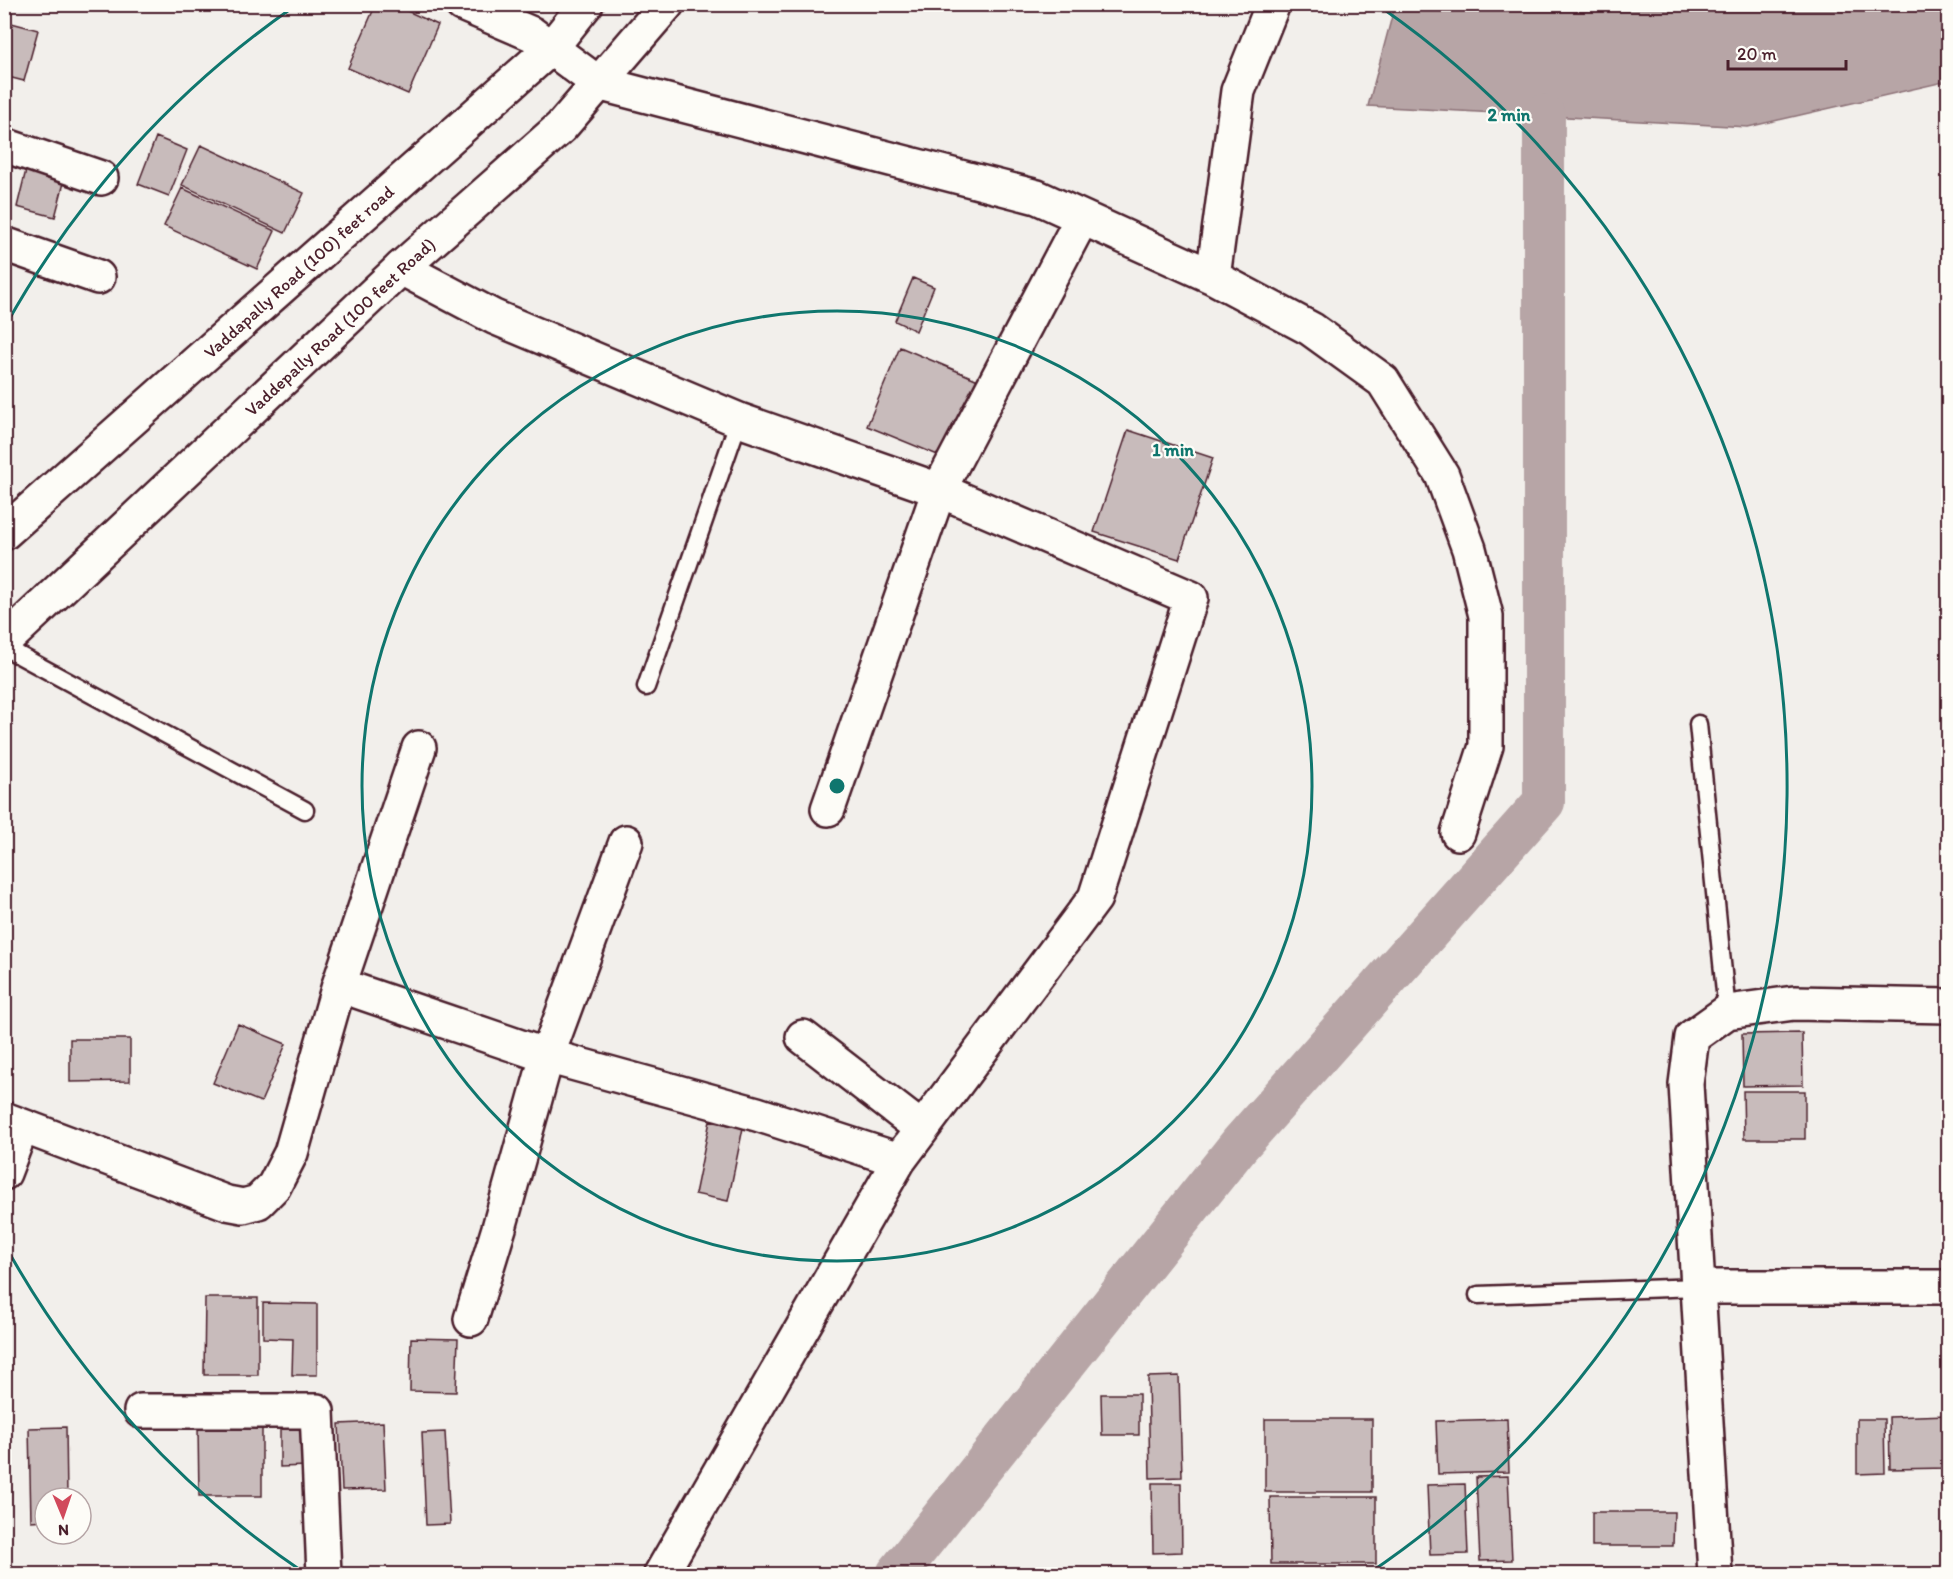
<svg xmlns="http://www.w3.org/2000/svg" width="1953" height="1579" font-family="Itim,sans-serif">
  <rect width="100%" height="100%" fill="#f2efeb"/>
  <filter id="ink" filterUnits="userSpaceOnUse"><feTurbulence type="fractalNoise" baseFrequency=".0167" numOctaves="2"/><feDisplacementMap in="SourceGraphic" scale="12" xChannelSelector="R" yChannelSelector="G"/><feConvolveMatrix kernelMatrix="1 2 1 2 8 2 1 2 1" color-interpolation-filters="sRGB"/></filter>
  <g filter="url(#ink)">
    <path fill="#b7a5a6" stroke="#8b6f75" stroke-width="1.5" d="M1395,5H1948V81L1748,127L1368,106Z"/>
    <g fill="none" stroke-linecap="round" stroke-linejoin="round">
      <path stroke="#b7a5a6" stroke-width="42" d="M897,1574L1240,1144L1544,802V115"/>
    </g>
    <path fill="#c8bbbb" stroke="#4a1f2b" stroke-width="1.5" d="M376,4H392L438,25L408,94L348,68Z
      M4,21L38,30L24,81L4,76Z
      M156,137L187,150L169,196L138,184Z
      M201,145L304,193L285,233L182,185Z
      M27,166L66,175L55,217L17,207Z
      M182,188L275,231L257,269L164,226Z
      M913,278L934,287L916,331L895,321Z
      M900,347L978,380L945,458L867,426Z
      M1128,430L1213,458L1179,559L1094,532Z
      M238,1024L286,1044L261,1102L213,1083Z
      M1802,1033L1803,1085L1743,1086L1742,1034Z
      M70,1039H130V1081L70,1082Z
      M1743,1091H1805V1139H1744Z
      M710,1121L743,1128L728,1201L695,1194Z
      M205,1298H258V1375H204Z
      M263,1303L317,1304V1375H292L293,1339L263,1338Z
      M411,1338L458,1339L456,1392L410,1391Z
      M1179,1376L1182,1477L1150,1478L1148,1377Z
      M1101,1394H1139V1435H1102Z
      M1948,1415V1468L1890,1469L1889,1417Z
      M1265,1419H1372V1492H1265Z
      M1507,1419L1509,1472L1438,1474L1436,1421Z
      M1857,1419H1884L1885,1473L1857,1474Z
      M383,1422L386,1489L342,1490L339,1424Z
      M66,1427L67,1498H45V1520L31,1521L29,1428Z
      M198,1427H262V1496H199Z
      M280,1427H307V1466L280,1467Z
      M445,1432L450,1524L426,1525L422,1433Z
      M1508,1476L1512,1560L1480,1561L1476,1477Z
      M1152,1483H1181L1182,1552L1153,1553Z
      M1465,1484L1468,1554L1430,1555L1427,1485Z
      M1270,1497H1376V1564H1271Z
      M1592,1512H1674L1673,1546H1592Z"/>
    <g fill="none" stroke-linecap="round" stroke-linejoin="round">
      <g stroke="#4a1f2b" stroke-width="21">
        <path id="service" d="M4,647L305,810
          M646,687L739,420
          M1698,724L1727,1012
          M1478,1295L1698,1287"/>
      </g>
      <g stroke="#4a1f2b" stroke-width="38">
        <path id="minor" d="M462,4L532,34L598,83L1037,197L1213,277L1311,329L1383,381L1442,475L1469,549L1486,616V746L1458,833
          M4,145L101,178
          M4,244L98,277
          M401,268L494,317L739,420L939,490L1191,598L1095,898L899,1160L661,1574
          M1213,277L1238,91L1273,4
          M828,809L939,490L1082,218
          M339,985L547,1056L757,1114L899,1160
          M803,1037L922,1129
          M4,1119L227,1203L243,1206L258,1202L274,1186L291,1153L339,985L419,748
          M4,1173L22,1126
          M1698,1287H1948
          M471,1319L499,1228L547,1056L626,842
          M141,1411H317L324,1574
          M1715,1574L1686,1084L1692,1037L1727,1012L1794,1003L1948,1006"/>
      </g>
      <g stroke="#4a1f2b" stroke-width="38">
        <path id="secondary" d="M4,533L551,48L586,4
          M4,642L401,268L561,127L667,4"/>
      </g>
      <use href="#service" stroke="#fdfcf7" stroke-width="16"/>
      <use href="#minor" stroke="#fdfcf7" stroke-width="33"/>
      <use href="#secondary" stroke="#fdfcf7" stroke-width="33"/>
    </g>
  </g>
  <g fill="none" stroke="#0f766e" stroke-width="3">
    <circle cx="837" cy="786" r="475"/>
    <path d="M306 1574A950 950 0 0 1 6 1247M6 325A950 950 0 0 1 292 8M1382 8A950 950 0 0 1 1368 1574"/>
  </g>
  <g text-anchor="middle" stroke-width="4.5" stroke-linejoin="round" paint-order="stroke">
    <g font-size="18" fill="#4a1f2b" stroke="#fdfcf7">
      <text transform="translate(299 272) rotate(-42)" y="6">Vaddapally Road (100) feet road</text>
      <text transform="translate(340 327) rotate(-43)" y="6">Vaddepally Road (100 feet Road)</text>
    </g>
  </g>
  <circle cx="837" cy="786" r="9" fill="#0f766e" stroke="#fdfcf7" stroke-width="3"/>
  <g font-size="18" text-anchor="middle" font-weight="bold" fill="#0f766e" stroke="#fdfcf7" stroke-width="4.5" stroke-linejoin="round" paint-order="stroke">
    <text x="1509" y="121">2 min</text>
    <text x="1173" y="456">1 min</text>
  </g>
  <rect width="1953" height="1579" fill="none" stroke="#fdfcf7" stroke-width="24"/>
  <rect x="12" y="12" width="1929" height="1555" fill="none" stroke="#4a1f2b" stroke-width="2" filter="url(#ink)"/>
  <g transform="translate(63 1516) rotate(178)"><circle r="28" fill="#fdfcf7" stroke="#b5a4a5" stroke-width="1.5"/>
  <path d="M0-4.5L10 22L0 15L-10 22Z" fill="#d1495b"/>
  <text y="-9" font-size="16" font-weight="bold" text-anchor="middle" fill="#4a1f2b">N</text>
  </g>
  <path d="M1728 60v9h118v-9" fill="none" stroke="#4a1f2b" stroke-width="3"/>
  <text x="1737" y="60" font-size="18" fill="#4a1f2b" stroke="#fdfcf7" stroke-width="4.5" paint-order="stroke">20 m</text>
</svg>
